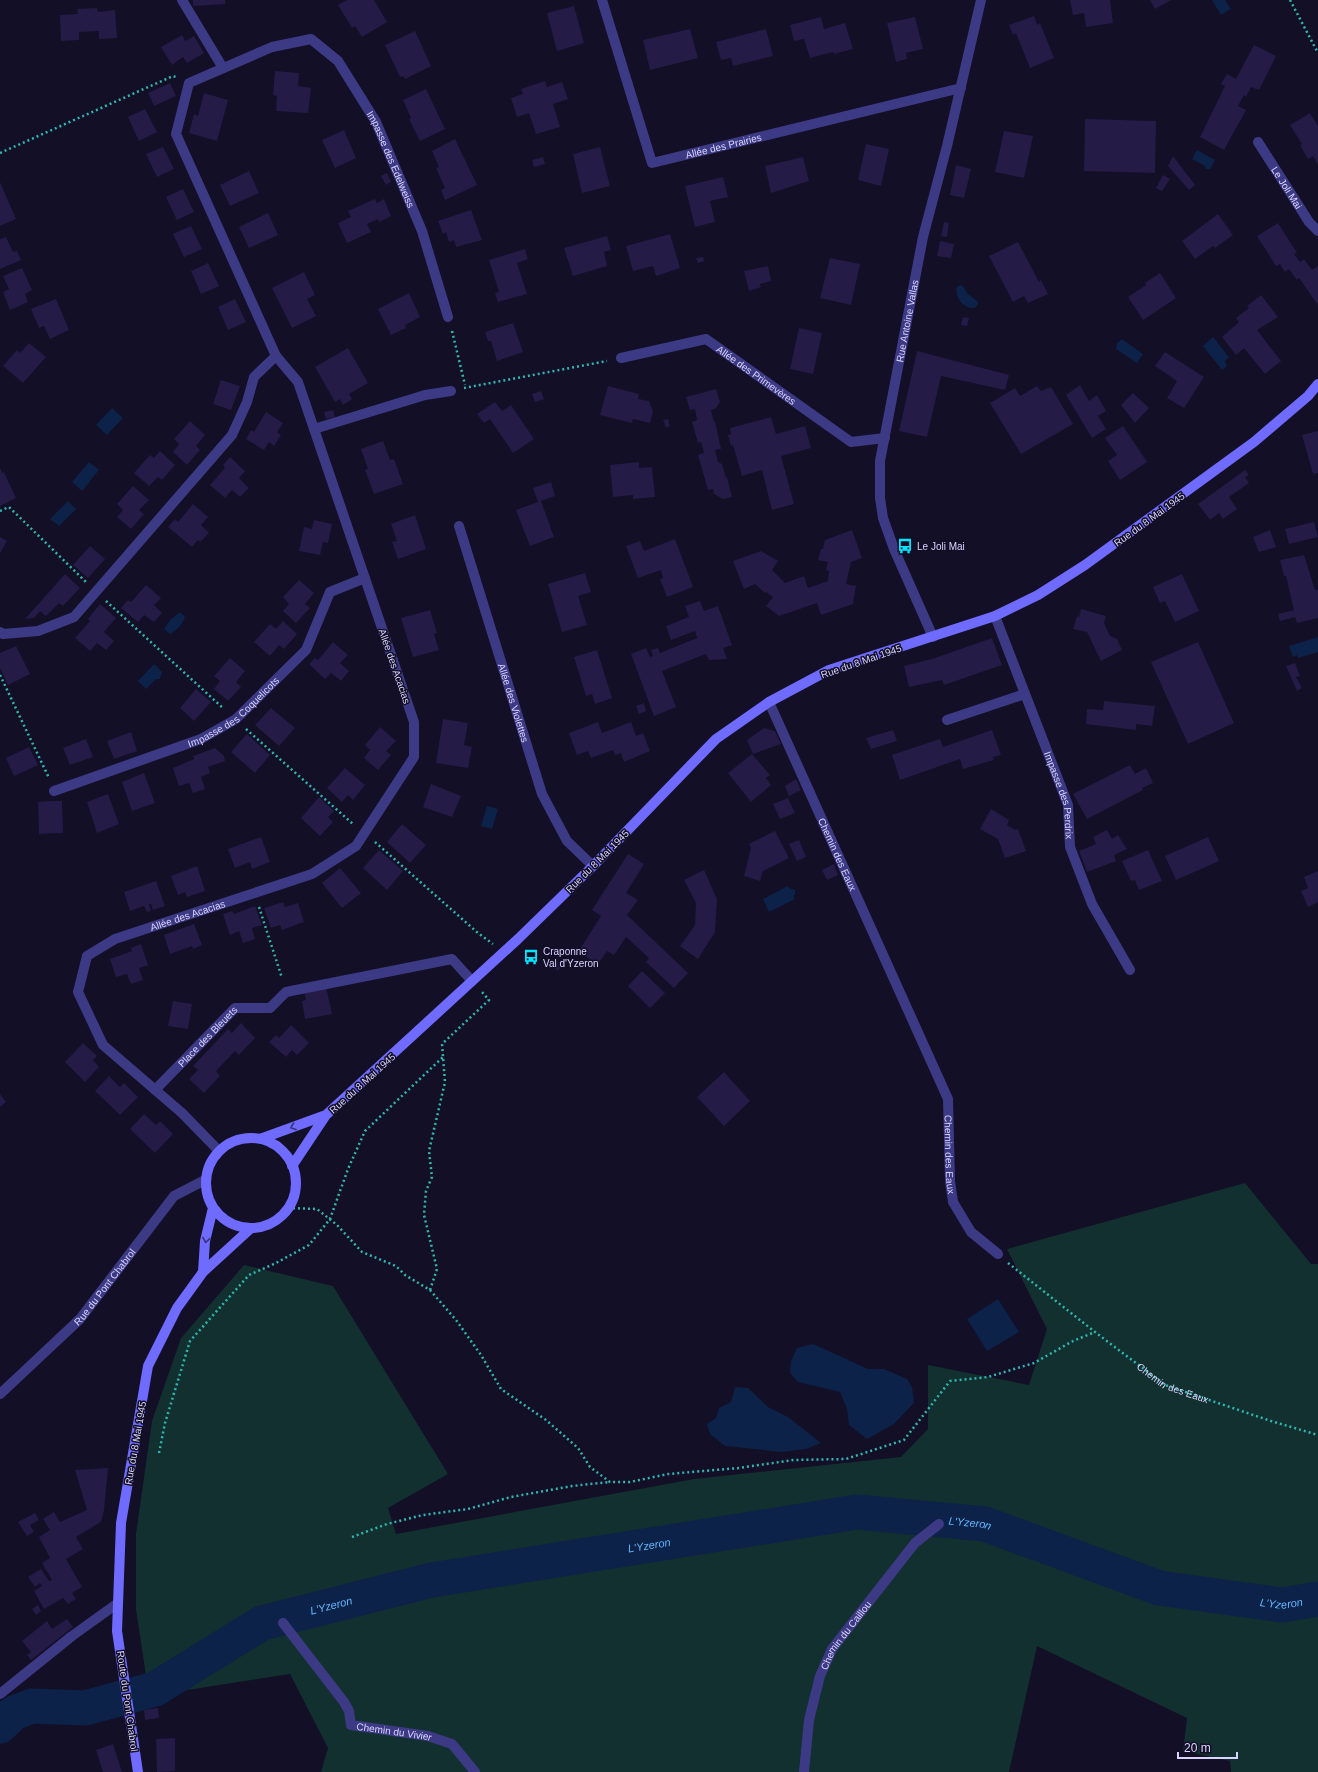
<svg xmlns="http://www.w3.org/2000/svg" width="1318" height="1772" font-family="Arial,sans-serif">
  <rect width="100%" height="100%" fill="#130f26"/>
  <path fill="#12302f" d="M1245,1183L1311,1264H1318V1772H1231L1230,1761L1183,1751L1187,1718L1037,1646L1009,1772H321L328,1748L290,1674L149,1696L136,1609V1534L152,1421L181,1338L244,1265L333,1286L448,1474L388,1508L396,1534L694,1479L901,1457L928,1429V1365L1029,1385L1047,1329L1007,1249Z"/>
  <path fill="#0c2248" d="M1212,0H1225L1231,9L1221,15Z
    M1197,150L1215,160L1210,169H1206L1205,166L1192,159Z
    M960,285L963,286L967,293L978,302V304L975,308C964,309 954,298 957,287Z
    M1213,337L1229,357L1225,361L1227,366L1222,370L1203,346Z
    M1122,339L1143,354L1137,363L1116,349L1117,343Z
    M112,408L123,418L107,435L96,425Z
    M89,462L99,470L82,491L72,482Z
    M68,501L76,509L59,526L50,519Z
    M180,612L185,617C182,625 177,630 170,634L164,629L170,620Z
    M1318,637V652L1298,658L1297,655L1293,657L1289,646Z
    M154,664L162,672L160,679H156L146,689L138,681Z
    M487,806L498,809L492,829L481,826Z
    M788,886L789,888L795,890V894L793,896L795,899L769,912L763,899Z
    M998,1299L1019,1332L987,1351L967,1319Z
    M813,1344L868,1369H884L907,1379L912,1387L914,1403L894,1424L867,1439L849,1425L847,1409L840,1392L798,1382L790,1373L791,1361L797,1348Z
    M735,1387L748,1388L768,1407L788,1417L821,1443L806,1449L782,1452L725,1446L710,1434L707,1424L716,1418L719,1408L731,1402Z"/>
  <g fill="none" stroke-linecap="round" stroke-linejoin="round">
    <path stroke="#0c2248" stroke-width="35" id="s1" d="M0,1726L14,1713L32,1706L85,1708L155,1689L262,1623L432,1580L857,1512L985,1524L1159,1588L1282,1605L1318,1599"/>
  </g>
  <path fill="#241b47" d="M193,0H225V4L193,6Z
    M347,0H374L387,22L362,37L355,26L352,28L338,5Z
    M1070,0H1110L1113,23L1086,27L1084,13L1073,15Z
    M1150,0H1171L1155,9Z
    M574,6L584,43L557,51L547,13Z
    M97,8L98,12L115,10L117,38L99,39V31L79,32V40L61,41L60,15L78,14L77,9Z
    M1034,16L1037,25L1040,23L1054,58L1030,68L1016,33L1013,35L1009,25Z
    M821,17L824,29L845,23L853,49L834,54L833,52L810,58L804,39L794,41L790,25Z
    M915,17L923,49L906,53L907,59L896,62L887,23Z
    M690,29L698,58L650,70L643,40Z
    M766,29L773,56L733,66L731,58L721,60L716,42Z
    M415,31L431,66L405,79L403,76L400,77L385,45Z
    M182,35L185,41L194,36L204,53L187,63L183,57L172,65L161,47Z
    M1254,45L1276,56L1259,90L1251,87L1246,97L1244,95L1238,106L1246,110L1224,150L1200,137L1225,86L1221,84L1227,74L1236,79Z
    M275,71L299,73L298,86L311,88L308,113L276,111L277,96L273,95Z
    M545,81L547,87L562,82L568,99L553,104L560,127L536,134L529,113L517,117L511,98L523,94L521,89Z
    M170,83L176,96L154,106L148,93Z
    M426,89L445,129L420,141L409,119L411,118L403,100Z
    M204,93L228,100L217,141L189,133L194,114L198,116Z
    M145,109L157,132L139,141L128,117Z
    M1310,113L1318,126V165L1313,156L1308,159L1300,145L1302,144L1290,125Z
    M1085,119L1156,121L1155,173L1084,171Z
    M344,130L356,158L335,168L322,140Z
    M1004,131L1033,136L1024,178L995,172Z
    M455,139L477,185L445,200L441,190L445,188L436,168L439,167L432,151Z
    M866,144L889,149L881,186L858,180Z
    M163,147L174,169L157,177L146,154Z
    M600,147L610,186L582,193L573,154Z
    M1173,156L1195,185L1189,190L1168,166Z
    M543,157L545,164L534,167L532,160Z
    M803,157L809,181L771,193L765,166Z
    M956,165L971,169L964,198L950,195Z
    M249,171L259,193L230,206L220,185Z
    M387,173L391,182L386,185L381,176Z
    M1163,175L1170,179L1162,191L1156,188Z
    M723,177L728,197L710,201L715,222L695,227L685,186Z
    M0,182L16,219L0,226Z
    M183,189L194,212L177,220L166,197Z
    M375,199L377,203L384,199L391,216L379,222L378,219L367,224L371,232L347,243L338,223L351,217L348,211Z
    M471,210L482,240L456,247L454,240L449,242L446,232L443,234L438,221Z
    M268,213L278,235L249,248L239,227Z
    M1218,214L1233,235L1215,248L1213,246L1195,259L1182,241Z
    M944,222L949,223L947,237L941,236Z
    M1278,223L1297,253L1294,254L1300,262L1304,259L1312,270L1318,266V305L1299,278L1297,280L1289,269L1285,272L1280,264L1276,266L1257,236Z
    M191,226L202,249L184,257L173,234Z
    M670,234L680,268L656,276L653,266L633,271L626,246Z
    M607,236L611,250L604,252L607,266L573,276L564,248Z
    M6,237L13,252L17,251L21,260L0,269V239Z
    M940,241L954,244L951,258L937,256Z
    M1018,242L1039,282L1041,280L1048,294L1028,303L1024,296L1013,302L989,256Z
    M525,249L528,259L517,263L527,294L498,302L495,293L499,292L489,260Z
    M703,257L704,261L698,263L696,258Z
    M830,258L860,264L851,305L820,298Z
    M208,263L219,286L201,294L191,271Z
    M768,266L771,281L760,284L761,287L749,291L744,271Z
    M22,268L32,290L25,294L28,302L10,310L3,292L9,289L3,276Z
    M304,272L315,295L307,299L316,316L292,328L272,288Z
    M1160,273L1176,298L1143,320L1128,297L1146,285L1145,283Z
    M409,293L420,317L405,325L406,328L391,335L378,309Z
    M1261,295L1278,317L1257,330L1281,361L1265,374L1244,348L1236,355L1222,337L1239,322L1236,318L1249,308L1247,306Z
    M56,299L69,330L50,339L44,326L39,328L31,309Z
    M235,299L246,322L228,330L218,307Z
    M963,317L969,318L967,326L961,325Z
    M513,323L523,352L497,361L491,341H488L485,332Z
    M799,328L822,333L813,374L790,369Z
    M29,343L46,357L23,383L3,366L17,350L20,353Z
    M348,348L368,383L349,394L352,399L343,405L340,399L335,402L315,367Z
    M917,351L1009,375L1005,390L941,376L927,437L899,431Z
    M1165,352L1204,377L1184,408L1167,398L1177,381L1155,366Z
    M221,380L240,386L231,410L213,404Z
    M1080,385L1089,401L1097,395L1106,411L1098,416L1106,429L1092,438L1066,395Z
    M608,386L639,394L638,399L649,401L653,411L650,423L633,419L632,423L600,415Z
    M1037,386L1041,391L1051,387L1073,424L1021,454L990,403L1015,388L1020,396Z
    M716,389L720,402L716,408L711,410L714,422L715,421L721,449L715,450L718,462L722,464L726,478L727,477L732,497L723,499L714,494L713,489L708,490L698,455L704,453L701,442L698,443L692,422L697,420L695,409L690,410L686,397Z
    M541,391L544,399L535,402L532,394Z
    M1133,393L1149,408L1135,423L1121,405Z
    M495,402L502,411L511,405L534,439L513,453L490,419L484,423L477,414Z
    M333,410L335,417L326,419L324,412Z
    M266,412L283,423L277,432L281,435L274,446L269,442L264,450L246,439L251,430L254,432Z
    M771,417L776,434L805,426L811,448L781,456L794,504L772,510L762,470L742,476L733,445L731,446L728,435L731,434L730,428Z
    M668,419L670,426L666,428L663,420Z
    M190,421L205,435L196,446L200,450L187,465L173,452L179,444L174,439Z
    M1123,426L1147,462L1120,480L1108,461L1117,455L1105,438Z
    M1318,431V473L1313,474L1302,435Z
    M383,441L390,460L394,459L403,484L374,494L365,470L368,469L361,449Z
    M160,451L175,465L162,480L158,477L149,486L134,473L150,455L154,458Z
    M230,457L245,471L239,478L249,488L240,497L232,490L225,498L210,485L225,468L223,465Z
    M639,462V468L652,467L655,497L633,499V495L613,497L610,465Z
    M0,468L2,473L4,472L16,498L0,506Z
    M1245,470L1249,475L1245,477L1249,483L1229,497L1237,509L1223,519L1219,513L1210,520L1198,504Z
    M551,482L555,496L541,501L554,537L530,546L516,510L538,502L533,488Z
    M133,486L149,500L139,510L144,514L131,529L117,517L123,510L117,504Z
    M193,504L208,517L201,525L209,533L200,542L198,540L192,547L168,527L175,519L178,522Z
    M415,515L426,549L398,559L392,542L397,541L391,524Z
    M314,520L332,524L328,543L323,542L320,555L299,551L304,527L312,529Z
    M1314,522L1318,537L1289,544L1285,529Z
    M852,530L862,558L851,562L848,575L846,584L856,586L853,604L821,615L817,603L779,616L766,606L773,597L766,592L765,593L755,584L744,589L733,561L761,551L778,561L772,570L785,583L804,576L808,588L828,581L829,571L826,570L828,562L818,560L821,549H823L825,540Z
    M1270,530L1276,547L1259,552L1253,537Z
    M0,537L7,541L0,553Z
    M675,539L693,587L667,597L660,579L663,578L661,570L638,578L626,546L640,541L644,551Z
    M90,546L105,559L88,578L73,565Z
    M1304,555L1315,590H1318V618L1297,623L1295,617L1280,621L1278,614L1294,610L1286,576H1284L1280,560Z
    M585,573L591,592L578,596L587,625L562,632L548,584Z
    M65,574L80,588L63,606L59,603L46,616L40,611L34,618L25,619Z
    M1182,574L1199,611L1175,622L1165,601L1160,603L1153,587Z
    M299,580L314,593L305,604L310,608L296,623L283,611L289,604L283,597Z
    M146,585L161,598L154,605L162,613L154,622L144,615L138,622L121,608L128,600L131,602Z
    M700,601L704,611L718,606L732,645L723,648L727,659L709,660L706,654L662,671L676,707L654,716L631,654L646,648L650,657L653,656L651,650L658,648L660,653L697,638L695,631L671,640L666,626L689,617L685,606Z
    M100,604L116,618L104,632L114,641L106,650L97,643L90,651L75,638L90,621L88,619Z
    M1081,609L1106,616L1104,623L1110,636L1117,639L1122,650L1101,661L1087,632L1073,629L1077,616L1079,617Z
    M430,610L437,633L434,634L439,650L413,657L401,618Z
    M283,621L297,634L284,649L279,645L270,656L254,642L270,624L276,629Z
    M992,638L1002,665L944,685L942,680L909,687L904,666L935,658Z
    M333,642L348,655L340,663L349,671L341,681L331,673L325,679L309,664L315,658L318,660Z
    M1198,642L1234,723L1188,744L1151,662Z
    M16,646L30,674L8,685L0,668V653Z
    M597,650L612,698L595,704L592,694L586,696L574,657Z
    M230,658L245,671L236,682L241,687L228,701L214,689L220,681L214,676Z
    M1295,663L1300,676L1296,677L1302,688L1297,691L1286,666Z
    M196,689L211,702L194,721L180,708Z
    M1104,701L1155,706L1152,726L1136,724V730L1086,724L1087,709L1103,710Z
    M644,703L646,711L639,714L636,706Z
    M271,708L295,728L279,746L255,725Z
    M443,719L468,723L464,745L472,747L468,768L436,763Z
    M598,722L602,733L631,722L636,736L643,733L650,751L624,762L621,753L615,755L613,750L591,758L588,751L577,755L569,733Z
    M380,727L396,741L386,751L391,755L378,770L364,758L370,750L365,745Z
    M764,728L775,731L781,744L753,754L747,740Z
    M893,730L897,741L871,749L866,738Z
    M992,730L1001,755L993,757L994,760L963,769L960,759L900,780L892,755L940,739L943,747Z
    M131,732L137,751L114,759L107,741Z
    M247,734L270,755L255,773L231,752Z
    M86,739L93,757L70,765L63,748Z
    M29,747L38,765L14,776L6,758Z
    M215,748L224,756L225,761L208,767L210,773L201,777L205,789L193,793L189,783L179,786L173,768L194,759L193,756Z
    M752,754L770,775L766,778L771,785L751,802L728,773Z
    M1130,765L1135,774L1146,768L1153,783L1142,788L1143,790L1087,819L1073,794Z
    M345,768L365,785L353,800L348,795L342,802L327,788Z
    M144,773L155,803L132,811L122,782Z
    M796,779L801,790L789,796L785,786Z
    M431,784L461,796L452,817L423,807Z
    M108,794L119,824L97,833L87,802Z
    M319,797L334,811L328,817L333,822L320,836L301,818Z
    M788,798L795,813L780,819L773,804Z
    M49,801H62L63,833L39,834L38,802Z
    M991,809L1009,820L1007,825L1015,830L1018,829L1026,851L1005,858L998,839L980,829Z
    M402,824L426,845L410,863L387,842Z
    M1107,830L1112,839L1118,835L1127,849L1114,855L1116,861L1087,872L1079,851L1096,844L1093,837Z
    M775,831L789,858L763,871L760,881L744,876L751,848L749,844Z
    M261,837L270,862L252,869L250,862L235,868L228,849Z
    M1208,837L1219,861L1176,880L1165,856Z
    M799,840L806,857L797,861L789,844Z
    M379,850L403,871L387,890L363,868Z
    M1148,850L1162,881L1139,890L1135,880L1131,881L1122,861Z
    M628,854L644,864L626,893L638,900L627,915L688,973L674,988L646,962L649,958L626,937L614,955L607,951L598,964L578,952L601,916L592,910Z
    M834,864L838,875L827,880L822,870Z
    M197,866L205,891L187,897L185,892L178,895L171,876Z
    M340,868L361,893L342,908L322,883Z
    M704,870L717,899L715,932L698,959L680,946L695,925L696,903L684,880Z
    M1318,871V902L1308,907L1301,891L1308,888L1304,877Z
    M156,881L165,906L153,910L151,904H149L151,911L147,912L144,906L130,911L124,892Z
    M283,902L285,907L298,903L304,922L282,930L280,925L271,928L264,908Z
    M255,906L262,925L252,928L255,939L243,943L239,931L230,935L223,914L232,911L234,914Z
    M194,924L202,945L193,949L192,946L170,954L164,935Z
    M141,944L148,965L139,968L143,980L131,984L127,974L116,977L110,959L132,951L131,948Z
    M557,961L562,965L558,971L552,967Z
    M642,971L665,993L650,1008L628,986Z
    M326,987L332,1014L305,1019L302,1001L306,1000L304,991Z
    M173,1001L192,1004L188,1029L168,1026Z
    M241,1023L255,1038L239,1055L235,1051L216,1071L220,1076L204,1093L189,1079L198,1070L193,1066L228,1029L232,1033Z
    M291,1025L309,1043L297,1055L292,1050L286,1057L269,1042L276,1035L279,1038Z
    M83,1043L97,1056L93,1060L99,1067L85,1082L65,1062Z
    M724,1072L750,1101L724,1126L697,1097Z
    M109,1076L120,1087L124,1083L138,1097L120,1115L95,1091Z
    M0,1094L6,1102L0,1107Z
    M144,1114L156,1125L160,1121L173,1134L155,1153L130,1129Z
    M108,1468L104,1510L101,1522L76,1537L83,1549L66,1559L82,1587L72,1593L76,1599L68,1604L63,1598L44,1609L34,1591L42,1586L40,1583L35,1587L28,1577L41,1569L49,1581L52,1580L42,1563L50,1558L39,1537L50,1530L43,1519L54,1512L60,1522L87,1510L75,1470Z
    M35,1513L39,1520L30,1525L34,1532L27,1536L18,1522Z
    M38,1605L41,1611L36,1615L32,1609Z
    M67,1619L73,1627L31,1660L27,1655L31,1652L22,1641L47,1621L52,1629Z
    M158,1708L159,1718L145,1720L144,1710Z
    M175,1738V1771L157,1772L156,1739Z
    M113,1744L122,1772H103L96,1750Z"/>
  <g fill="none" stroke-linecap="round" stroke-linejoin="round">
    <g stroke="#2fb8b0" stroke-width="2.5" stroke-dasharray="2 3" stroke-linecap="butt">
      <path d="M1290,0L1318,53"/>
      <path d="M0,153L173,76L176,77"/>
      <path d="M452,331L465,385"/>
      <path d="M464,388L607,361"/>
      <path d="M0,511L9,507L86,582"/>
      <path d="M106,601L224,709"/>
      <path d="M0,675L49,778"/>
      <path d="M246,729L353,824"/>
      <path d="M375,842L478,933L493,944"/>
      <path d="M259,907L282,978"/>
      <path d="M288,1208L317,1209L337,1225L362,1252L396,1266L405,1275L430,1290L456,1320L481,1355L501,1389L546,1420L578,1448L590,1467L610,1482H630L668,1474L739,1468L793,1460L846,1459L904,1440L950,1381L988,1377L1034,1363L1073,1341L1095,1332"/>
      <path id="s2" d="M1008,1263L1095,1332L1165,1385L1271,1421L1318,1435"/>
      <path d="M430,1290L437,1269L424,1215L426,1191L432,1177L429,1151L445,1082L442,1044L489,1000L482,992"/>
      <path d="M159,1453L165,1423L190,1341L249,1275L276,1263L309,1245L330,1219L348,1169L365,1131L443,1057"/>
      <path d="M352,1537L387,1524L423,1515L468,1509L511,1497L572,1486L609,1482"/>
    </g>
    <path stroke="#3d3a85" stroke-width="10" d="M314,429L425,395L451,391
      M947,720L1025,694"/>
    <path stroke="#3d3a85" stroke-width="10" d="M270,1008L286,992L452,959L472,981"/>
    <g stroke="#3d3a85" stroke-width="10">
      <path d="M182,0L223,68"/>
      <path id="s3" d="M602,0L652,163L961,88"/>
      <path id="s4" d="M1258,142L1309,222L1318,231"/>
      <path id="s5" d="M621,358L706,339L851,442L885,438"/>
      <path id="s6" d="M459,526L542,794L567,841L593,866"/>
      <path id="s7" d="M995,616L1068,805L1070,847L1092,904L1130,970"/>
      <path d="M0,632L3,634L38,631L74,617L232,435L247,402L254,377L276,356"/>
      <path id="s8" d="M933,637L894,549L883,518L880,498V461L923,237L947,146L981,0"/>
      <path id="s9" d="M769,702L948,1099L950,1181L953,1202L971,1232L998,1254"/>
      <path id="s10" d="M54,791L201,739L236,719L306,650L330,592L365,578"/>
      <path id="s11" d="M155,1090L235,1008H270"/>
      <path id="s12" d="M219,1151L182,1113L103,1045L78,992L87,956L115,939L312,874L356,846L414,757V722L298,382L276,356L176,134L189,83L272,47L311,39L338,61L376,122L422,231L448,317"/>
      <path id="s13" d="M0,1394L80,1319L174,1196L205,1180"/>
      <path id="s14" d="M283,1623L344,1702L349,1711L351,1725L428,1736L452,1744L475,1772"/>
      <path d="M0,1694L72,1636L118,1603"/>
      <path id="s15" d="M804,1772L809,1720L820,1676L832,1649L915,1543L939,1524"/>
    </g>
    <path stroke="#6f6bff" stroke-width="10" d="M206 1183a45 45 0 1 1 90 0a45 45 0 1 1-90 0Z
      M260,1139L326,1115
      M292,1166L326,1115L518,939L593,866L716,739L769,702L829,670L995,616L1038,595L1085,565L1254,442L1308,396L1318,384
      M203,1272L205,1241L213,1208
      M138,1772L117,1631L121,1523L148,1366L177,1308L203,1272L250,1229"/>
  </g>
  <defs><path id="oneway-chevron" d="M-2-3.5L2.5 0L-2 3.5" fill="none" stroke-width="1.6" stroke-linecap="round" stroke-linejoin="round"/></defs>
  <g stroke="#38347d">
    <use href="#oneway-chevron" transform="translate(293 1127) rotate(160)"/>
    <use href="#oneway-chevron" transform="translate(206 1240) rotate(99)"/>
  </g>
  <defs>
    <g id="bus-bare" transform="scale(1.2)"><path d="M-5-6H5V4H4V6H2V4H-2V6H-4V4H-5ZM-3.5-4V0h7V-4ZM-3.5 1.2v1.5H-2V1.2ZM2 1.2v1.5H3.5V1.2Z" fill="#00e5ff" stroke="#130f26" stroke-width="2.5" paint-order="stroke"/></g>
  </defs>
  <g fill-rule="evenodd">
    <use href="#bus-bare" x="905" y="546"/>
    <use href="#bus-bare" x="531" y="957"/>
  </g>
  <g text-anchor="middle" stroke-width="3" stroke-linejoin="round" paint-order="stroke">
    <g font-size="10" fill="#d9d4ff" stroke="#130f26">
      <text dy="4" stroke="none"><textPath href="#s3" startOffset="244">Allée des Prairies</textPath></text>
      <text dy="4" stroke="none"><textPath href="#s12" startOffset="1653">Impasse des Edelweiss</textPath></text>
      <text dy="4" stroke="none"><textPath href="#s4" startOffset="54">Le Joli Mai</textPath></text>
      <text dy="4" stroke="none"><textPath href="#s8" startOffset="329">Rue Antoine Vallas</textPath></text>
      <text dy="4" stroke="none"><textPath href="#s5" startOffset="149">Allée des Primevères</textPath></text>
      <text transform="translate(1149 519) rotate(-36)" y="4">Rue du 8 Mai 1945</text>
      <text transform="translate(861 661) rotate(-19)" y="4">Rue du 8 Mai 1945</text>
      <text transform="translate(395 666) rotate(71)" y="4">Allée des Acacias</text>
      <text dy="4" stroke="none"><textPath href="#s6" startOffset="185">Allée des Violettes</textPath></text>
      <text dy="4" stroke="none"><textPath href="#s10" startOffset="198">Impasse des Coquelicots</textPath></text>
      <text dy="4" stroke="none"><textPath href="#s7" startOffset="191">Impasse des Perdrix</textPath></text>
      <text dy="4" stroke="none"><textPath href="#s9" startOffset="167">Chemin des Eaux</textPath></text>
      <text transform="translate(597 861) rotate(-45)" y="4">Rue du 8 Mai 1945</text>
      <text dy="4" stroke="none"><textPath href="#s12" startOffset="362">Allée des Acacias</textPath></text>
      <text dy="4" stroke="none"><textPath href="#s11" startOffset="75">Place des Bleuets</textPath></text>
      <text transform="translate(362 1083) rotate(-42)" y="4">Rue du 8 Mai 1945</text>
      <text dy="4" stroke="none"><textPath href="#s9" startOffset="491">Chemin des Eaux</textPath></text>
      <text dy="4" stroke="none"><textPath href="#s13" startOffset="150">Rue du Pont Chabrol</textPath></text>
      <text dy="4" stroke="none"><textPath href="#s2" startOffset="205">Chemin des Eaux</textPath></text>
      <text transform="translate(135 1443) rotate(-80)" y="4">Rue du 8 Mai 1945</text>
      <text dy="4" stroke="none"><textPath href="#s15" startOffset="146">Chemin du Caillou</textPath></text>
      <text transform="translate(128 1701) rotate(82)" y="4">Route du Pont Chabrol</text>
      <text dy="4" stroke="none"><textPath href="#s14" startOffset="168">Chemin du Vivier</textPath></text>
    </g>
    <g font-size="10" fill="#d9d4ff" stroke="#130f26" text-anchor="start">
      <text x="917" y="550">Le Joli Mai</text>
      <text x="543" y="955">Craponne<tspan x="543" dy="12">Val d'Yzeron</tspan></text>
    </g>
    <g font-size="11" font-style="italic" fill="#62b6ff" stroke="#130f26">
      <text dy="4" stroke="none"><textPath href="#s1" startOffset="1009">L'Yzeron</textPath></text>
      <text dy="4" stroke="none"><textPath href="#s1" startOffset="685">L'Yzeron</textPath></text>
      <text dy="4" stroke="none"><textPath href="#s1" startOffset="1333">L'Yzeron</textPath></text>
      <text dy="4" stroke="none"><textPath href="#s1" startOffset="361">L'Yzeron</textPath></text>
    </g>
  </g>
  <path d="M1178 1752v6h59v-6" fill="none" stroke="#d9d4ff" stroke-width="2"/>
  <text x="1184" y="1752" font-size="12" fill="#d9d4ff" stroke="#130f26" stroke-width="3" paint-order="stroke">20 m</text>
</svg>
